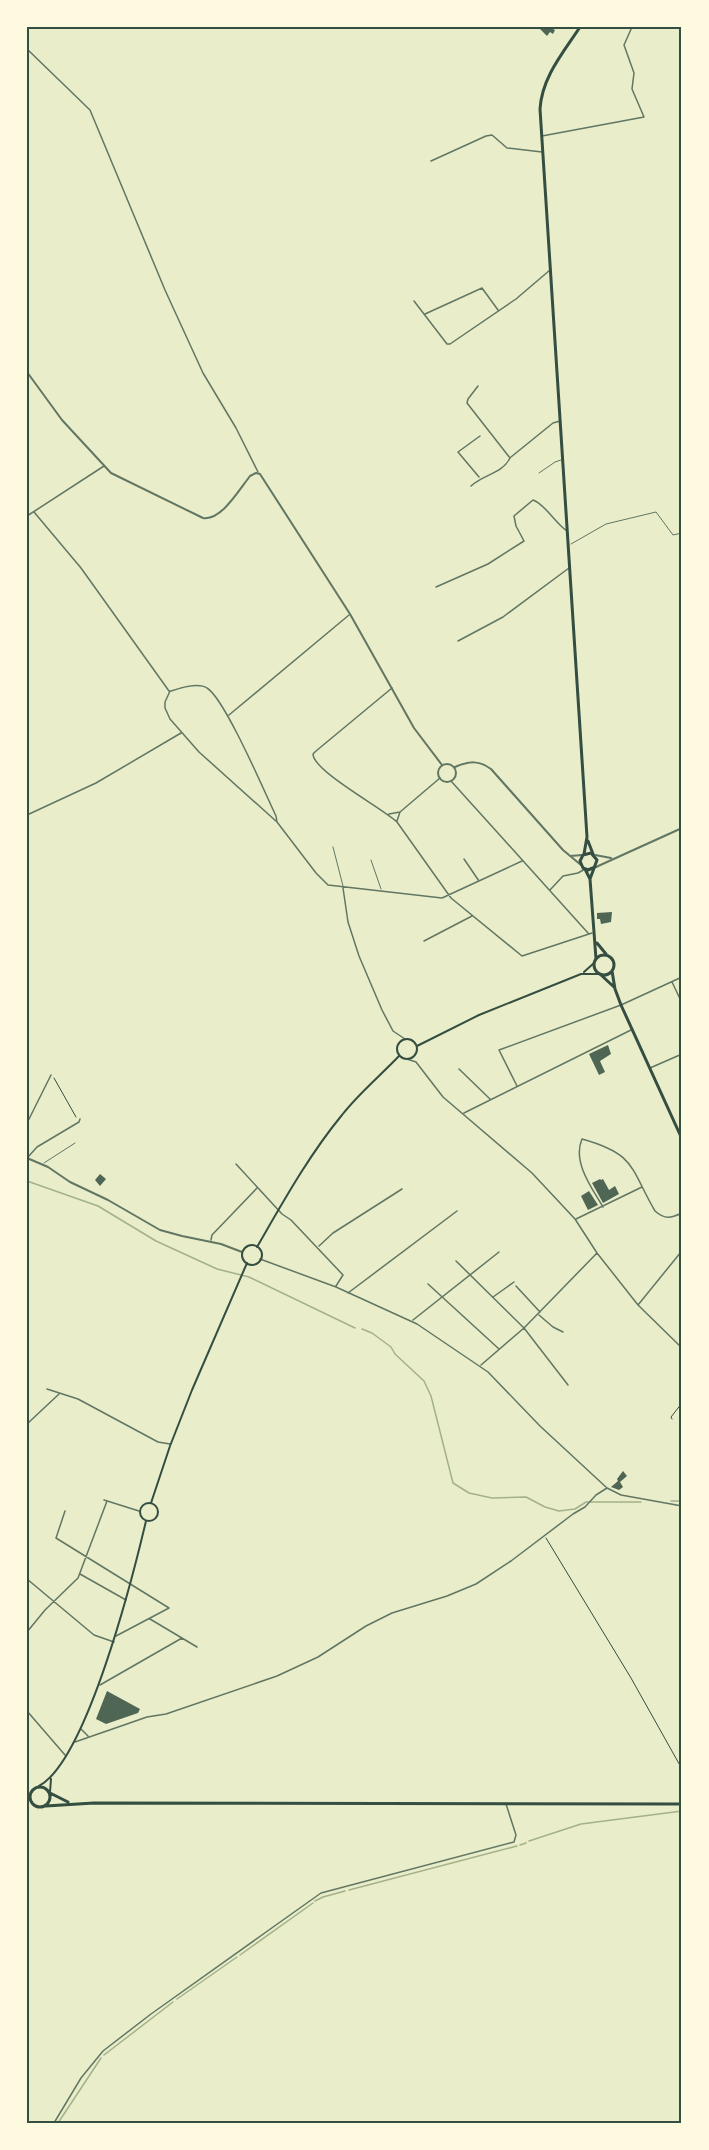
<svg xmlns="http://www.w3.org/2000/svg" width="709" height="2150" font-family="Arial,sans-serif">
  <rect width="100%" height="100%" fill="#e9edc9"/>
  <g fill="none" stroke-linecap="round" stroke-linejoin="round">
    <path stroke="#a3b18a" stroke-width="1.5" d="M27,1181L98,1206L156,1241L217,1269L249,1277L355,1328
      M362,1329L372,1333L391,1347L395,1354L424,1381L431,1396L453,1483L469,1493L492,1498L526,1497L545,1507L559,1511L575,1509L586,1502H641
      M671,1501H682
      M529,1841L581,1824L682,1811
      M520,1845L526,1843
      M349,1890L517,1846
      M315,1901L323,1897L345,1891
      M240,1955L313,1903
      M177,1999L237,1957
      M104,2055L173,2002
      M58,2123L101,2058"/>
  </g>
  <path fill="#4f6655" d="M541,27H555L553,29L555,30L553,34L550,32L547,36L539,28Z
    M612,912L611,922L601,924L600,919H597V913Z
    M608,1045L611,1054L600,1061L605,1072L599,1075L589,1054Z
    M100,1174L106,1179L100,1186L95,1180Z
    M600,1179L601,1180L603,1179L609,1190L615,1186L619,1194L603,1203L592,1183Z
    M589,1191L598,1205L588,1210L581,1196Z
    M623,1471L627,1476L620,1482L623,1487L619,1490L611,1487L618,1481L617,1479Z
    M107,1691L140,1709L138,1713L106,1724L96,1719Z"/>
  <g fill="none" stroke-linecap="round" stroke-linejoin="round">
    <path stroke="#344e41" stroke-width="1" d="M54,1078L76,1117
      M672,1419L671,1417L682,1403
      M546,1538L631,1678L682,1769"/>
    <path stroke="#617663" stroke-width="1" d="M539,473L555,462L561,460
      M571,544L606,524L656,512L673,535L682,533
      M333,847L343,886
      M371,860L381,889
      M44,1163L75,1143"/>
    <path stroke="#617663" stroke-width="1.5" d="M27,49L90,110L165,290L203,373L236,428L258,472
      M542,136L644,117L632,89L634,73L624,45L632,27
      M431,161L486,136L492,135L507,148L542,152
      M414,301L447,344H450L516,299L550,270
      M425,314L482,288L498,310
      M511,457L553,423L560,421
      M479,477L458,452L480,436
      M471,486C484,474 502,474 510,458L467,403L468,399L478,386
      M34,512L81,568L169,691
      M27,516L104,466
      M436,587L488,564L524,541L516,526L514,516L533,500C545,504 555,523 567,531
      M458,641L503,617L569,568
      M392,688L316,751L313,754C313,771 382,808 397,822L451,898L522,956L592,933
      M170,691L165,702V708L170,719L199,752L277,822L316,873L328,885L442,898L522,861
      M171,691C180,688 198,682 207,688C225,699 265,793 276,816L277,822
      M229,715L349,615
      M451,781L588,933
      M389,814L400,812L440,778
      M27,815L96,783L181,733
      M397,821L400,812
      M464,859L479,881
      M343,888L348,922L359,956L382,1010L393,1031L405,1039
      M550,890L563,876L578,873L585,869
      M424,941L472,916
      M672,982L682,1003
      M407,1059L416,1062L443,1097L532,1173L575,1219L597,1253L638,1305L682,1348
      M650,1068L682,1054
      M459,1069L490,1099
      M517,1086L499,1050L621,1005L682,977
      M464,1113L631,1030
      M27,1123L51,1075
      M28,1157L37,1147L79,1122L80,1119
      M236,1164L282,1214L291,1220L343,1275L336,1286
      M603,1207C592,1188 572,1162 582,1139C636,1154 630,1168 655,1211C665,1220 671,1218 682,1213
      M576,1219L642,1187
      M211,1240L212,1235L257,1188
      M319,1246L333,1233L402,1189
      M260,1259L336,1287L417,1324L488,1372L540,1426L607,1488L621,1495L682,1506
      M456,1261L524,1328L568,1385
      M428,1284L499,1349
      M516,1286L540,1312
      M348,1293L457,1211
      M493,1297L514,1282
      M638,1305L681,1252
      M539,1315L553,1327L563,1332
      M413,1320L499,1252
      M481,1365L524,1328L597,1253
      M47,1389L78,1399L158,1442L170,1444
      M27,1424L59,1394
      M104,1500L139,1511
      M65,1511L56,1538L169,1608L116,1636
      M80,1574L126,1600
      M27,1579L94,1635L114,1642
      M150,1619L197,1647
      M27,1632L45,1610L78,1578L107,1501
      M100,1685L182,1638
      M27,1711L65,1755
      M81,1729L88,1736
      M75,1742L147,1717L166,1714L277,1676L318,1657L366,1626L392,1613L447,1596L476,1584L511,1561L573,1514L585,1507L596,1495L607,1488
      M54,2123L81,2078L103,2051L151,2014L321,1893L514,1842L516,1835L506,1804"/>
    <path stroke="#617663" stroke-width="2" d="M27,372L62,420L111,473L203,518C221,521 239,490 250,476L256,473L260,474L350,614L414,728L442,765
      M438 773a9 9 0 1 1 18 0a9 9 0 1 1-18 0Z
      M455,767C469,761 479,760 491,769L563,850L581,865
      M595,855L611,858
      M570,856L583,855
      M596,867L682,828
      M27,1158L48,1167L70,1182L108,1200L160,1230L182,1236L221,1244L242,1252"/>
    <path stroke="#344e41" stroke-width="2" d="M584,972L594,963
      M397 1049a10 10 0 1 1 20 0a10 10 0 1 1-20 0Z
      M417,1046L479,1015L581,974H598
      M242 1255a10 10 0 1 1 20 0a10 10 0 1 1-20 0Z
      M257,1247C283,1202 309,1155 342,1115C359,1093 380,1076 399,1056
      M140 1512a9 9 0 1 1 18 0a9 9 0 1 1-18 0Z
      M151,1503L170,1446L192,1390L247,1263
      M39,1786C87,1760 133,1576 146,1521
      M50,1792L51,1779"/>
    <path stroke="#344e41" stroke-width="3" d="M580,27C563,53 542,77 540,109L587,837L584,854
      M588,841L593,854
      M585,869L590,879L596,959
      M590,879L597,860L591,853L583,855L580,861L583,868L588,870L595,867
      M597,943L606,954
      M594 965a10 10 0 1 1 20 0a10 10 0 1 1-20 0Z
      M612,971L615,989L621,1005L682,1139
      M601,975L614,987
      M30 1797a10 10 0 1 1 20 0a10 10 0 1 1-20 0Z
      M50,1793L68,1802
      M46,1806L94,1803L682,1804"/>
  </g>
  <rect width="709" height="2150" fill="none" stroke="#fefae0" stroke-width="57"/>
  <rect x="28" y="28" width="652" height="2094" fill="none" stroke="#344e41" stroke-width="2"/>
</svg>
